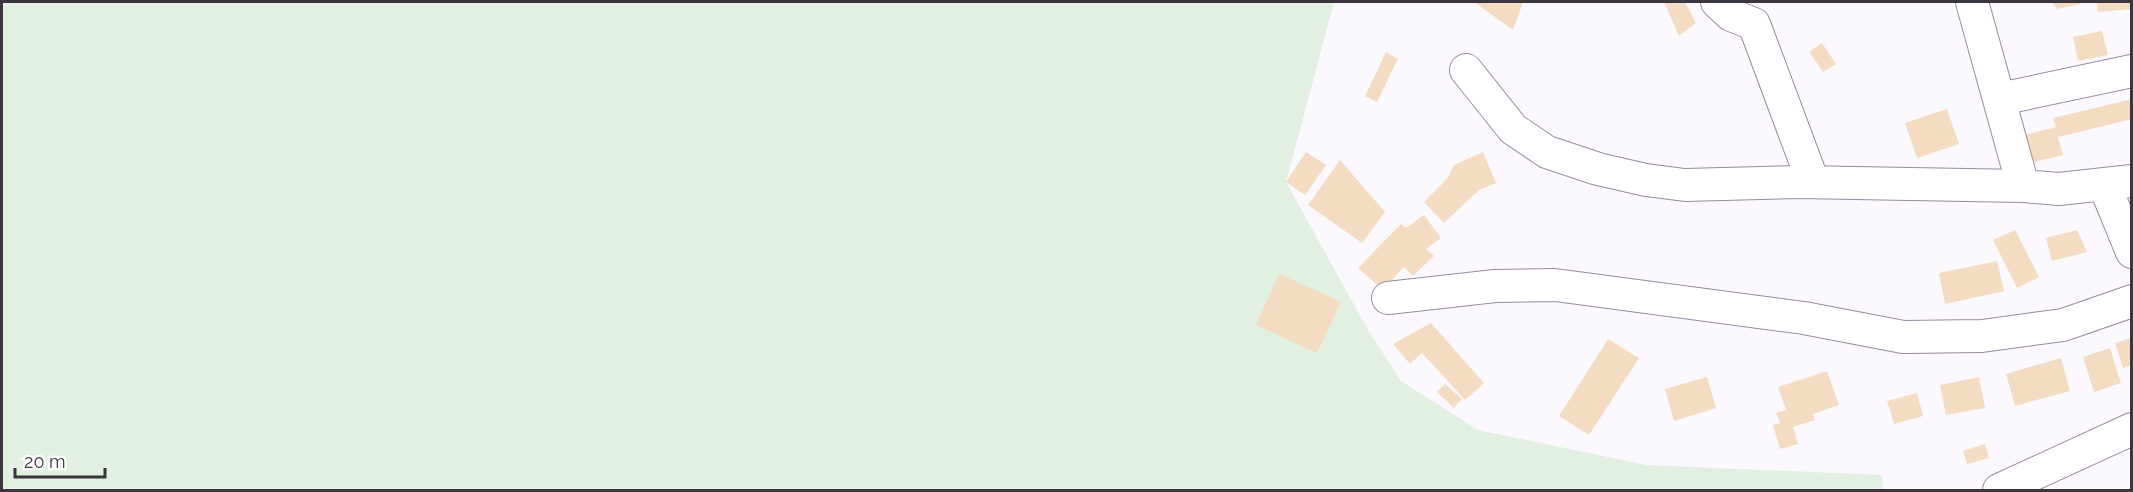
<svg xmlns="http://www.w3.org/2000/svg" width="2133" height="492" font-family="Raleway,sans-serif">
  <rect width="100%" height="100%" fill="#fcf9fe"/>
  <path fill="#e1f0e0" d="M2,2H1334L1286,182L1368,330L1401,381L1478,430L1646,465L1882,475L1883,490H2Z"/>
  <path fill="#f3dcc1" d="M1474,2H1523L1513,30Z
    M1664,2H1685L1696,23L1679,36Z
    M2052,2H2080V4L2057,9Z
    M2097,2H2132V9L2098,12Z
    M2102,31L2108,55L2078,61L2073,37Z
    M1822,43L1836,64L1823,72L1809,52Z
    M1386,52L1398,59L1377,102L1365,96Z
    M2132,99V119L2058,137L2063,155L2021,165L2014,138L2056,127L2053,118Z
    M1947,109L1959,144L1917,158L1905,123Z
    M1306,152L1326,165L1305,195L1286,182Z
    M1483,152L1496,183L1479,190L1444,223L1424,202L1447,179L1454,165Z
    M1340,160L1385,212L1362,243L1308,205Z
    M1424,215L1441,238L1426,249L1434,256L1413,276L1404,267L1383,290L1358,268L1401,224L1406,228Z
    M2015,230L2039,277L2017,288L1993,240Z
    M2077,230L2087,252L2052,261L2046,238Z
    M1997,261L2004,291L1945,304L1939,273Z
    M1279,274L1341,302L1317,353L1256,325Z
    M1431,323L1484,383L1465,400L1422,353L1410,364L1393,344Z
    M2132,338V365L2123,368L2115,343Z
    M1608,339L1639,358L1589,435L1559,416Z
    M2110,348L2121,383L2094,392L2083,357Z
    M2061,358L2070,391L2015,406L2006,374Z
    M1827,371L1839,405L1813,414L1815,420L1793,427L1798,444L1780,449L1773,425L1780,423L1776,413L1786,410L1778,387Z
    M1707,377L1716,408L1674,421L1665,389Z
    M1979,377L1985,408L1946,415L1940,385Z
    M1445,384L1462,399L1454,408L1437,392Z
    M1917,393L1923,416L1894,424L1887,401Z
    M1985,444L1989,458L1967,464L1963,451Z"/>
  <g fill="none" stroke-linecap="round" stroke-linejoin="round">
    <g stroke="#988aa0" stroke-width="34">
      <path id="minor" d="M1717,2L1731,15L1754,24L1813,182
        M1972,2L2023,186
        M1466,70L1513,129L1547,152L1598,169L1646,180L1685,185L1799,182L2023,186L2059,189L2132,181
        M2000,99L2132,71
        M2104,184L2132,252
        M1388,298L1495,286L1555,285L1804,318L1903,337L1982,336L2063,325L2132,301
        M1999,490L2132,429"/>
    </g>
    <use href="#minor" stroke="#fff" stroke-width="32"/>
  </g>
  <rect width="2133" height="492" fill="none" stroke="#3b353e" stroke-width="6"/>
  <path d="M15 468v9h90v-9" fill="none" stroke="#3b353e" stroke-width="3"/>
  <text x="24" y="468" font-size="18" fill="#3b353e" stroke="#ffffff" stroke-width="4.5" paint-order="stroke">20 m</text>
</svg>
